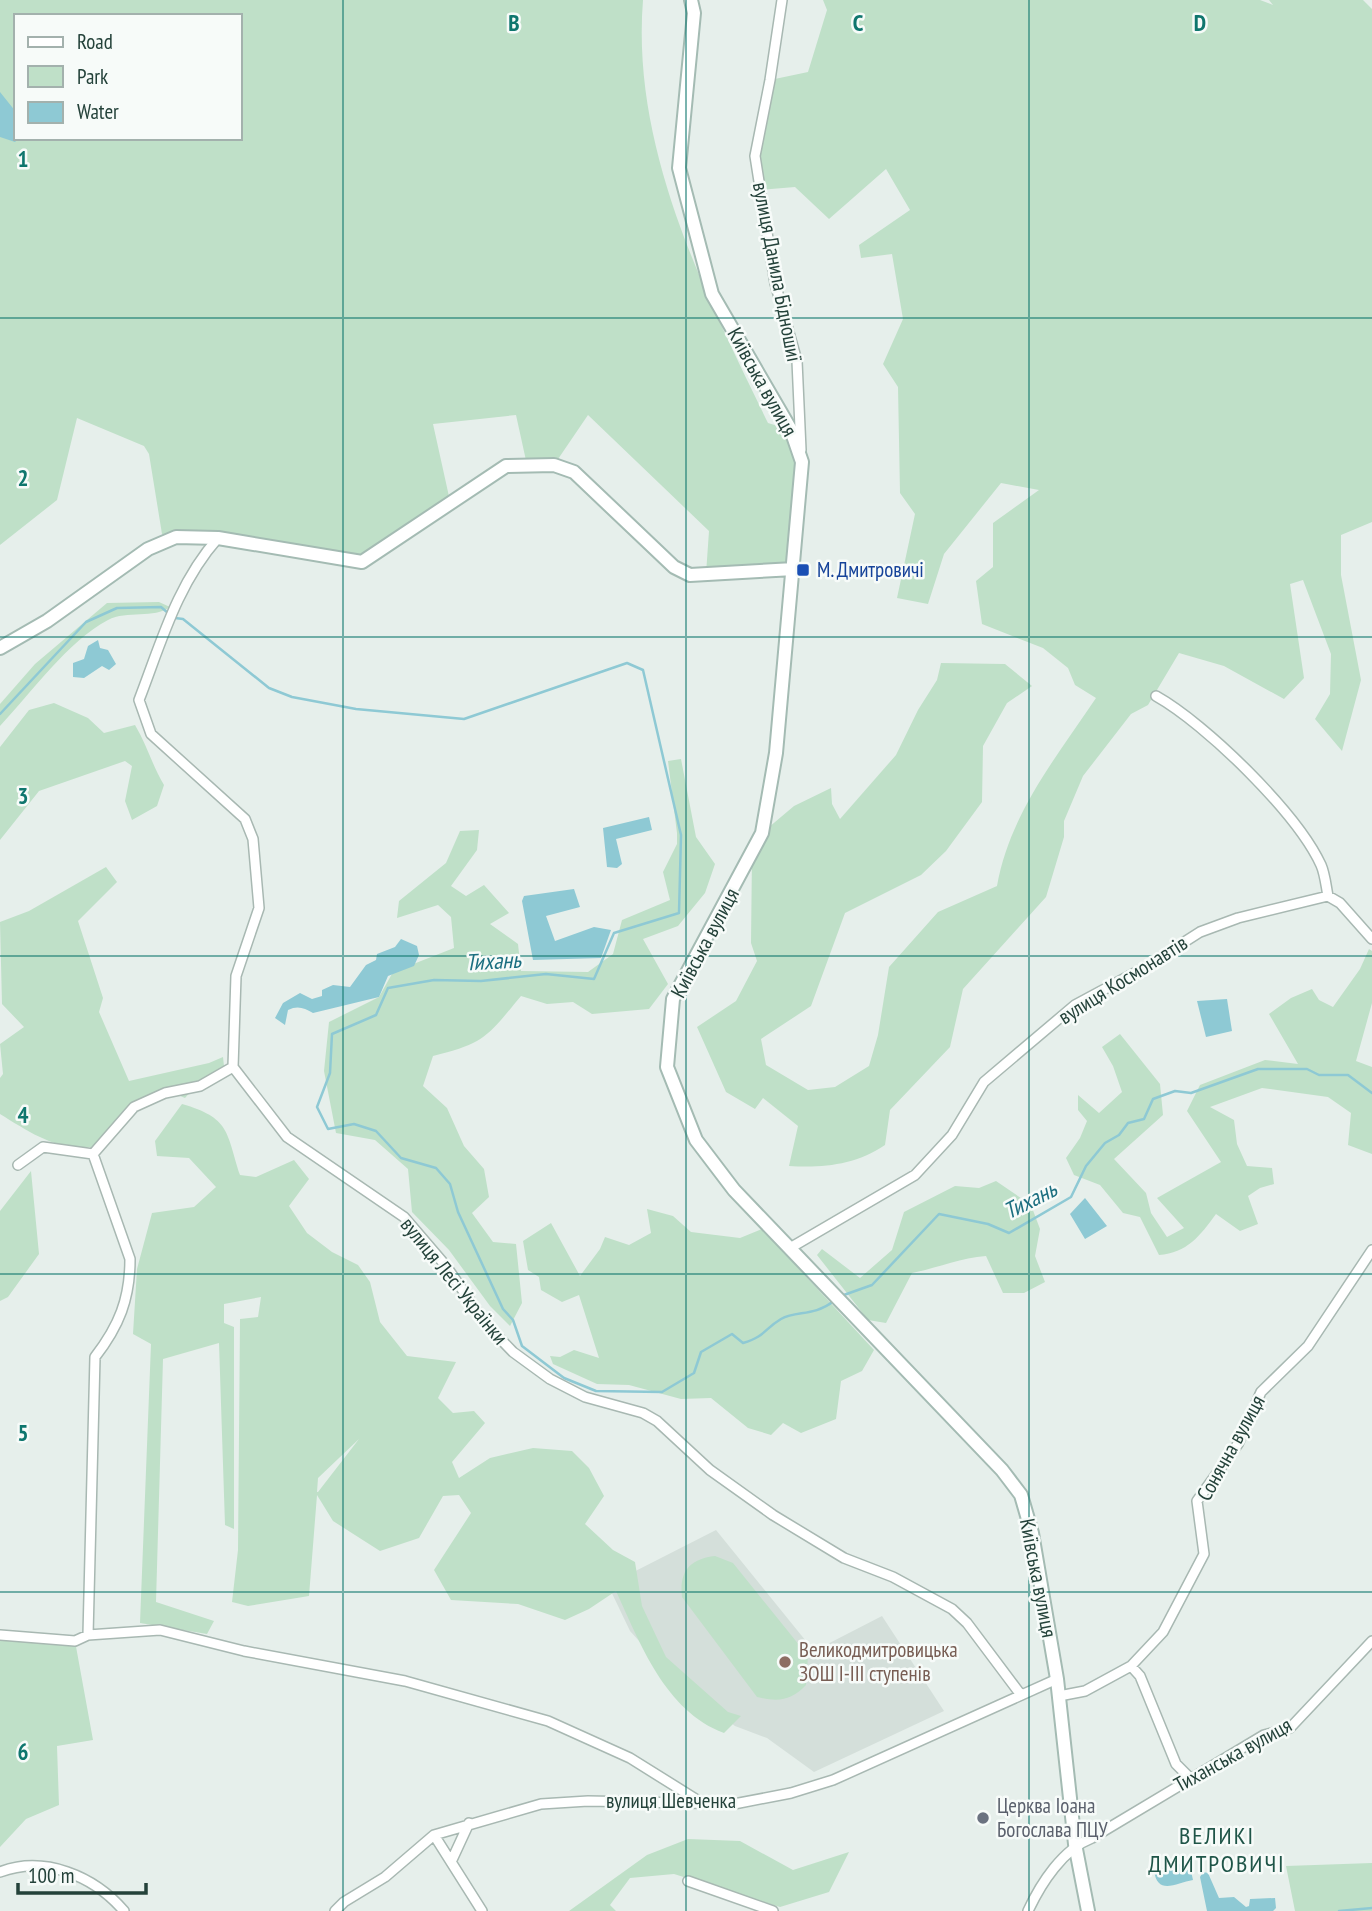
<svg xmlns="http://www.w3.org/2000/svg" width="1372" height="1911" font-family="'PT Sans Narrow',sans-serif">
  <rect width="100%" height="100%" fill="#e6efeb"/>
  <path fill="#d4dfda" d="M716,1530L814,1651L882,1616L944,1711L814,1772L767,1738L735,1726L669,1674L630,1631L608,1585Z"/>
  <path fill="#bfe0c8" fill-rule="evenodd" d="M0,0H643C631,149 705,293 768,423L791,430L802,462L794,569L706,574L709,531L588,415L554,465H527L516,415L433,424L450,501L362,562L162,534L149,454L144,446L77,418L57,500L0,545ZM16,16H240V138H16Z
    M823,0H1260L1273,5L1269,0H1363L1372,9V522L1341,535V575L1361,680L1342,751L1315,719L1330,694L1331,654L1303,580L1290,584L1304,678L1284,699L1224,666L1179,653L1148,705L1131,714L1083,776L1064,821V837L1046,897L963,989L950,1047L890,1110L885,1145C855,1165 824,1168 789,1166L798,1126L763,1098L755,1109L726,1092L697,1027L736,1001L757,961L751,943L752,855L762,833L794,806L831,788L832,804L840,819L896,755L918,710L937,680L941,663L1005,664L1032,686L1007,703L983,746L982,802L946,851L921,875L845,913L811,1006L761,1039L766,1065L808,1090L835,1087L869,1066L878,1035L889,967L938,912L997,886C1010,813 1056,758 1096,698L1075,685L1068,668L1043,648L982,624L976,581L993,567V523L1039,490L1001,483L944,554L928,604L897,598L915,514L900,493L898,387L883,364L903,319L892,254L861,258L859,245L910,210L886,169L829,219L795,187L759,190L755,156L770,80L808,72L827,10Z
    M159,602L170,607C154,619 127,610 108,620C68,641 31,693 0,726V704L35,664L107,603Z
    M54,703L88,718L104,733L135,725C147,745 152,765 164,785L157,806L132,820L125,801L132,766L125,761L39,791L0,840V747L29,710Z
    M681,759L696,837L715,864L705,893L678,926L643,939L668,984L649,1009L592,1014L573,1002L547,1004L521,996C487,1037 485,1043 433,1056L423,1086L447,1108L464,1146L484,1169L489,1197L472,1213L493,1242L516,1244L522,1303L510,1326L490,1306L449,1250L412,1212L408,1169L375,1140L336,1133L324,1071L329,1022L379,997L393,972L454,948L451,917L438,905L397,918L399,901L446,863L460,831L479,830L477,850L451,886L466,896L484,885L509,913L490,924L518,944L521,971L588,972L613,954L622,920L670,900L663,872L677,844V833L668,761Z
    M106,867L117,882L78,921L103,998L99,1012L129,1081L209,1063L223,1057L224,1066L202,1079L185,1098L163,1089L112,1124L98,1146C59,1153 31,1133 0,1114V1078L3,1074L0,1044L24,1027L2,1004L0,922L29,911Z
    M1369,949L1372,951V1003L1356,1061L1372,1067V1154L1348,1145L1351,1113L1328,1097L1262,1088L1210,1107L1234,1120L1237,1144L1247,1166L1272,1168L1274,1184L1260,1188L1248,1196L1258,1224L1240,1231L1216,1214C1200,1236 1187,1253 1159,1255L1140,1217L1123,1213L1100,1185L1074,1175L1066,1158L1080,1138L1087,1121L1078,1110V1095L1099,1113L1122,1092L1113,1066L1102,1047L1120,1034L1160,1084L1163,1115L1114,1159L1146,1193L1151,1213L1167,1237L1184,1228L1157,1198L1221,1162L1187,1111L1200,1085L1265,1060L1298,1064L1269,1014L1291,998L1312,989L1319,1000L1333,1007L1360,969Z
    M182,1104C230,1118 226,1131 240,1175L256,1177L294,1160L309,1179L289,1206L307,1233L332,1252L358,1265L370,1282L380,1322L407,1356L456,1362L438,1398L453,1413L474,1411L485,1423L452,1462L459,1478L490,1458L533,1448L572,1451L589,1468L604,1496L585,1524L613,1550L635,1562L642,1606L666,1657L728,1712L741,1716L724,1733C665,1711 640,1643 616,1591L589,1609L565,1620L518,1604L451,1600L434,1570L471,1513L459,1495L443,1496L419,1538L380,1551L333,1521L317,1495L309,1596L248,1606L232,1602L238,1550L240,1319L258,1317L261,1297L224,1304V1323L234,1327V1529L225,1525L219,1343L163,1359L156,1602L214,1621L207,1634L140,1623L151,1344L133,1334L137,1269L152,1213L194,1207L216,1187L189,1158L157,1156L155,1141ZM359,1439L318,1492H317L318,1478Z
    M31,1171L39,1254L8,1297L0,1301V1211Z
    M996,1181L1031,1205L1040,1229L1035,1256L1045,1282L1024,1293H1003L986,1256C960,1258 937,1268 912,1273L886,1323L868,1320L817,1255L822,1249L860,1278L892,1250L904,1212L955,1186L979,1188Z
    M647,1209L673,1216L691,1232L740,1238L762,1229L874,1350L862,1371L841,1381L836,1419L801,1433L783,1423L771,1435L748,1428L711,1398L681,1399L629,1385L597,1384L553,1364L550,1356L560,1357L574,1350L599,1358L579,1295L562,1302L541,1290L539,1277L528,1270L523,1241L551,1223L580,1276L600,1249L605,1237L629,1245L651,1233Z
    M715,1556L733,1563L808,1656L806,1685C791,1701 778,1702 757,1697L682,1597C679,1571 690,1559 715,1556Z
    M0,1635L75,1641L93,1740L57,1746L59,1805L26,1819L0,1847Z
    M688,1839L740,1841L793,1870L849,1852L829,1892L780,1907L674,1874L630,1878L610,1905L616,1911H569L647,1855Z
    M1372,1863V1911H1295L1286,1866Z"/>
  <path fill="#8ec9d4" d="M0,92L16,112V138H19L15,142L0,137Z
    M98,640L100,648L108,650L116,664L109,670L102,666L84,678L73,677V663L84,659L88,646Z
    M649,817L652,830L616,839L622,864L617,868L607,867L603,828Z
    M574,889L580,907L546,916L555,941L594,927L611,930L601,958L533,960L522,901L524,896Z
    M401,939L417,946L419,955L414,966L388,976L379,997L313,1013C304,1008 298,1005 288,1010L285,1025L275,1018L283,1003L300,993L312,999L322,996V990L333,985L350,987L366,965L376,960L377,954L395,947Z
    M1227,999L1232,1031L1206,1037L1197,1001Z
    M1085,1198L1107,1226L1085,1239L1070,1214Z
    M1189,1862L1193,1880C1176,1883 1157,1896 1154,1870Z
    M1203,1872L1208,1873L1219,1898L1234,1897L1246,1907L1249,1906L1250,1899L1275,1898L1276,1908L1273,1911H1207L1200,1877Z"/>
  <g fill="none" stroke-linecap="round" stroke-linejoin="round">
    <path stroke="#8ec9d4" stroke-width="2.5" d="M175,618L183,619L269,688L292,697L356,709L464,719L627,663L643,670L681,835L679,913L614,933L594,979L546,974L481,981L434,980L388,988L376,1015L332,1034L330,1073L317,1107L328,1129L354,1124L376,1131L401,1158L436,1168L450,1184L458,1212L503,1309L513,1320L522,1346L564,1378L596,1391L662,1392L694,1373L701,1352L732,1334L743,1343C766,1336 764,1329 781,1319C797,1310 813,1317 834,1301
      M0,714L86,622L117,608L161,607L168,613
      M841,1296L872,1285L939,1214L988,1224L1009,1233L1071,1197L1086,1166L1105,1143L1119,1135L1128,1123L1144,1119L1153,1099L1175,1091L1191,1093L1258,1069H1307L1319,1075H1348L1372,1093
      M1339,1911L1372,1908"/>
    <g stroke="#a8b8b2" stroke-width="12">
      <path id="street" d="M782,0L770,80L755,156L775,283L797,361L801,450
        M218,538C177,584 161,643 139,700L151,734L245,819L253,839L259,908L236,976L233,1067L287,1137L404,1217L446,1266L486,1324L513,1352L550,1379L585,1397L643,1413L657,1421L710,1470L773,1515L844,1558L893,1577L952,1609L967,1623L1021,1695
        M1156,696C1206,724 1297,813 1321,865C1325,874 1326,886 1328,896
        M233,1067L200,1086L165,1093L134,1107L93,1154L130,1259C130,1299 119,1326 95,1357L88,1635L160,1630L244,1651L405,1681L548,1721L630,1758L702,1803
        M18,1165L43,1147L93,1154
        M790,1248L915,1175L952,1135L984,1082L1075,1005L1142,969L1200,932L1238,918L1328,896L1340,903L1372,939
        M0,1635L75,1641L88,1635
        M1131,1666L1140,1676L1176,1764L1190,1778
        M1059,1696L1085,1691L1131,1666L1163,1632L1204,1554L1197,1501L1238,1444L1261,1392L1308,1346L1372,1250
        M451,1862L469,1823
        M0,1872C44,1855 94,1876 124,1911
        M688,1881L773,1911
        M335,1911L344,1902L385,1877L434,1835
        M482,1911L434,1835L541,1804L588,1801L734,1804L791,1793L833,1780L1057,1679
        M1028,1911C1041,1883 1063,1849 1092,1838L1264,1735L1290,1728L1372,1641"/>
    </g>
    <g stroke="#a4bbb3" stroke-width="16">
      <path id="secondary" d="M691,0L694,13L679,168L712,294L791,430L802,462L776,753L762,833L673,999L667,1067L696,1140L734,1190L1002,1470L1021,1495L1032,1533L1057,1679L1075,1844L1088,1911
        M0,648L47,621L148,549L176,537L218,538L362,562L506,466L554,465L574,472L674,567L690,575L794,569"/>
    </g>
    <use href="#street" stroke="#fff" stroke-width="9"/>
    <use href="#secondary" stroke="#fff" stroke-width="12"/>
  </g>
  <path fill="none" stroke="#0f766e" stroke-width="2" stroke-opacity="0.55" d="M343,0V1911M686,0V1911M1029,0V1911M0,318H1372M0,637H1372M0,956H1372M0,1274H1372M0,1592H1372"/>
  <rect fill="#1a4fb4" stroke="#f7fbf9" stroke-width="2.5" x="796" y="563" width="14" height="14" rx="3.5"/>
  <circle fill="#8d6e63" stroke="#f7fbf9" stroke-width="2.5" cx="785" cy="1662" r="7"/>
  <circle fill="#6b7280" stroke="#f7fbf9" stroke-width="2.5" cx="983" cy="1818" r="7"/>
  <g text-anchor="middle" stroke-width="5" stroke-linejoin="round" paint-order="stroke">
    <g font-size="21" fill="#24423a" stroke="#f7fbf9">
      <text transform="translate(777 272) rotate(79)" y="7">вулиця Данила Бідношиї</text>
      <text transform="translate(762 382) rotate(61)" y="7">Київська вулиця</text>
      <text transform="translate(705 943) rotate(-62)" y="7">Київська вулиця</text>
      <text transform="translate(1123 980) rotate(-32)" y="7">вулиця Космонавтів</text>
      <text transform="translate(454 1281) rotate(51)" y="7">вулиця Лесі Українки</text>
      <text transform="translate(1231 1448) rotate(-61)" y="7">Сонячна вулиця</text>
      <text transform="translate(1038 1578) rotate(79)" y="7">Київська вулиця</text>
      <text transform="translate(1233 1755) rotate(-29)" y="7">Тиханська вулиця</text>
      <text x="671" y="1808">вулиця Шевченка</text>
    </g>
    <g font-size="21" fill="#164399" stroke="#f7fbf9" text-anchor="start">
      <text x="817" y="577">М. Дмитровичі</text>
    </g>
    <g font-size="21" fill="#785e54" stroke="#f7fbf9" text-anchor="start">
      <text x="799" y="1657">Великодмитровицька<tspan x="799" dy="24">ЗОШ І-ІІІ ступенів</tspan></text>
    </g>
    <g font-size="21" fill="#5b616d" stroke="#f7fbf9" text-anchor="start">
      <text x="997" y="1813">Церква Іоана<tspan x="997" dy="24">Богослава ПЦУ</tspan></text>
    </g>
    <g font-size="23" font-style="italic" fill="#1c6f80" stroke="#f7fbf9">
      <text transform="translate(493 961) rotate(-3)" y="8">Тихань</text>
      <text transform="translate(1030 1200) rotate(-27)" y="8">Тихань</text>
    </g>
    <g font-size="24" letter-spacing="2" fill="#1f5548" stroke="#f7fbf9">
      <text x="1217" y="1844">ВЕЛИКІ<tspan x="1217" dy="28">ДМИТРОВИЧІ</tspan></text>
    </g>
  </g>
  <g font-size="23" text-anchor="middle" font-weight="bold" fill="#0f766e" stroke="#f7fbf9" stroke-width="5" stroke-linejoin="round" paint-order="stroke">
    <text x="514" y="31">B</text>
    <text x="858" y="31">C</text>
    <text x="1200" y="31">D</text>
    <text x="23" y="167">1</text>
    <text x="23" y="486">2</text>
    <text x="23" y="804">3</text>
    <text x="23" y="1123">4</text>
    <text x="23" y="1441">5</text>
    <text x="23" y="1760">6</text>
  </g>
  <rect x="14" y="14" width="228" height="126" fill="#f7fbf9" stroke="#a3b1ad" stroke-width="2"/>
  <rect x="28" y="37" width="35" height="10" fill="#ffffff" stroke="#a3b1ad" stroke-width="2"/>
  <text x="77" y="49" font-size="21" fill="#24423a">Road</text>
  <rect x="28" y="66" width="35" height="21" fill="#bfe0c8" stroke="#a3b1ad" stroke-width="2"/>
  <text x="77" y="84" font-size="21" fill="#24423a">Park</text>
  <rect x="28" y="102" width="35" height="21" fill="#8ec9d4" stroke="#a3b1ad" stroke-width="2"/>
  <text x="77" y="119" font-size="21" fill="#24423a">Water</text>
  <path d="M18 1883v10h128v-10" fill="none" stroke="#24423a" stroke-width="3.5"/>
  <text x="28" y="1883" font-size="21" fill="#24423a" stroke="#f7fbf9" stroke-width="5" paint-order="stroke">100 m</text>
</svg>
